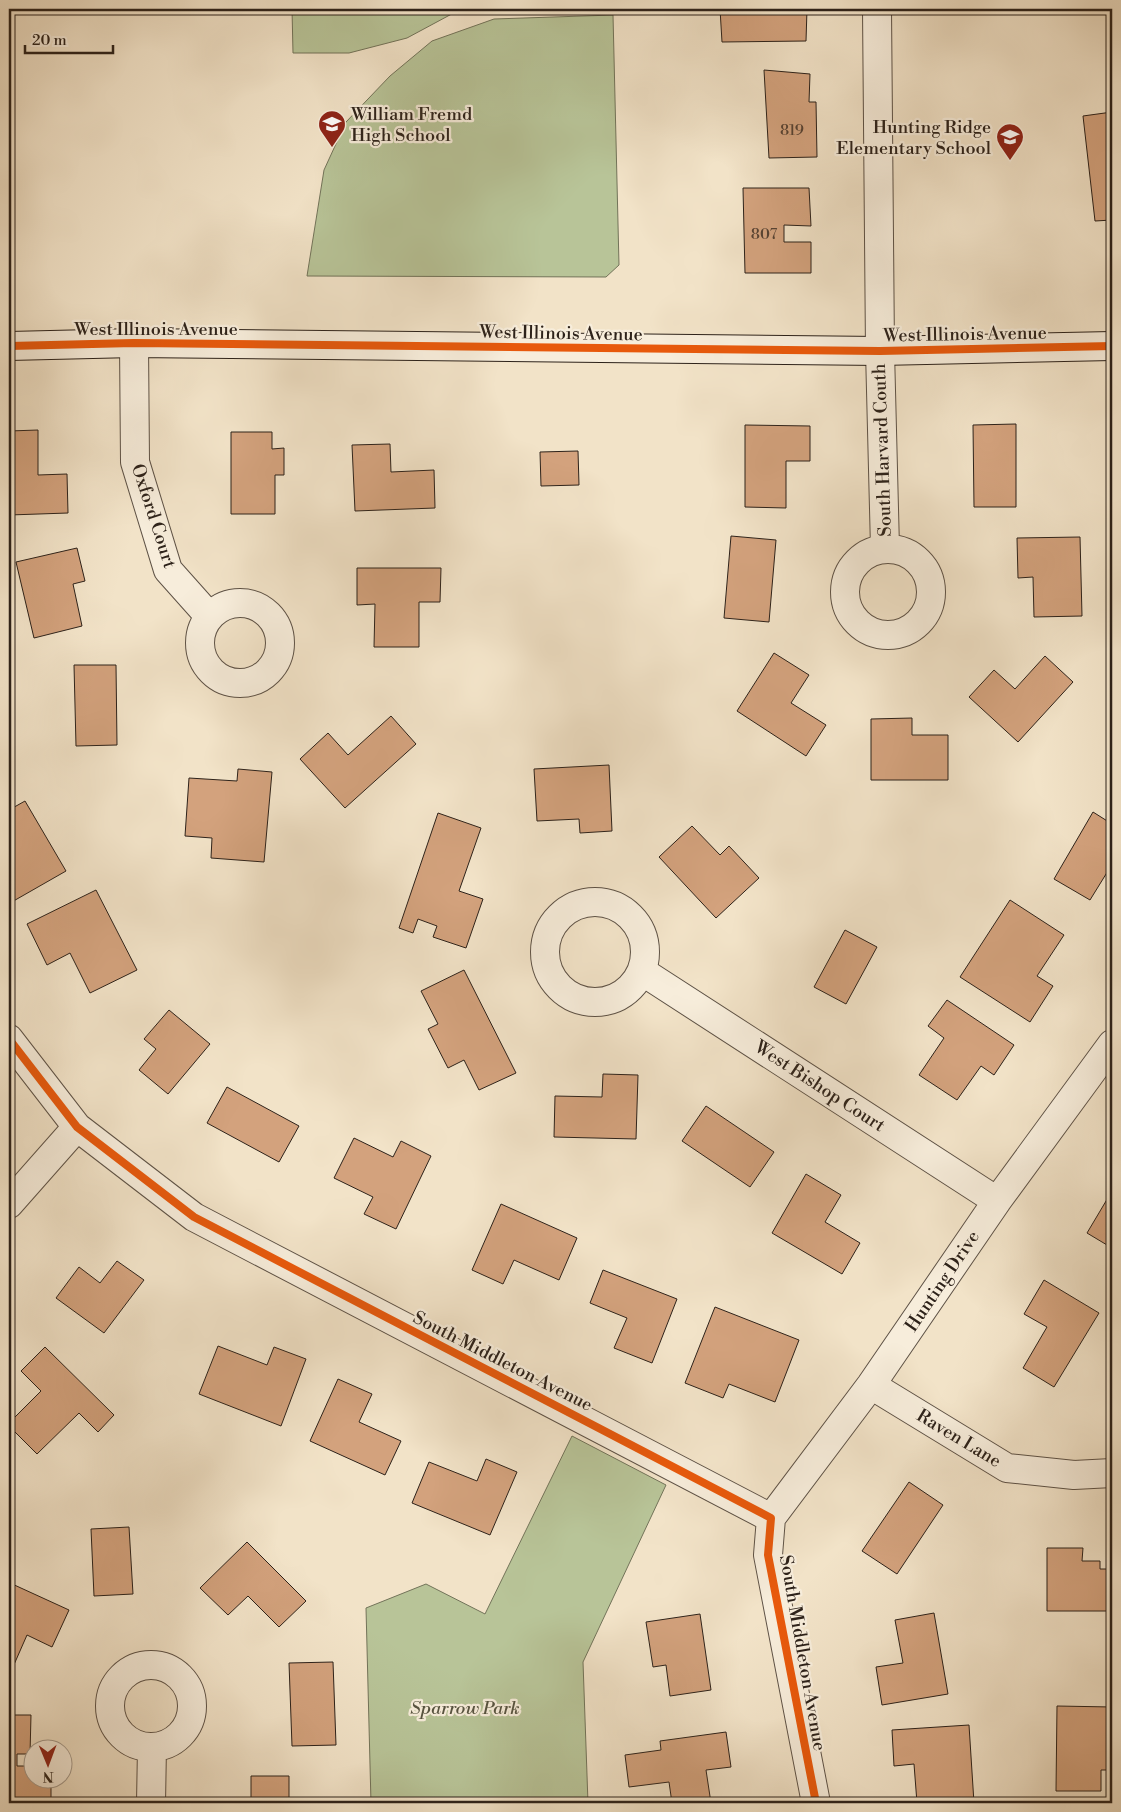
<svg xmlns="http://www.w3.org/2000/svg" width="1121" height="1812" font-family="'Libre Bodoni',serif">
  <rect width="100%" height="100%" fill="#f2e3c8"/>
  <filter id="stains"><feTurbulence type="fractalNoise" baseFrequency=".004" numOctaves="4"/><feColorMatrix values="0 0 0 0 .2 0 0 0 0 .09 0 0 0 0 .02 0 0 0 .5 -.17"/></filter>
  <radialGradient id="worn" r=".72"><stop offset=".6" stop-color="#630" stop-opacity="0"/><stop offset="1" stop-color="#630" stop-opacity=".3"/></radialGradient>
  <path fill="#b8c498" stroke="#727359" d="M292,9H461L407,38L349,53H293Z
    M613,15L619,265L606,277L307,276L324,170L346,122L390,76L432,41L494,19Z
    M572,1436L666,1485L583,1662L588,1803H371L366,1608L426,1584L485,1614Z"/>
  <path fill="#d3a27d" stroke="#2d221a" d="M720,9H807L806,41L722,42Z
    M764,70L810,74L809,102H816L817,157L769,158Z
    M1112,112V220L1095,221L1083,116Z
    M743,188H809L811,226L784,225V242H811V273H745Z
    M1016,424V507H974L973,425Z
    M745,425L810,426V461H786V508L745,507Z
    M38,430V475L67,474L68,513L9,515V431Z
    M231,432H272V449L284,448V475H275V514H231Z
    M390,444L391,472L434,470L435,508L355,511L352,445Z
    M578,451L579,485L541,486L540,452Z
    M731,536L776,540L769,622L724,618Z
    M1080,537L1082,616L1034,617L1033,577L1018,578L1017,538Z
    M77,548L85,581L73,584L82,626L34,638L16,562Z
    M357,568H441L440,602H419V647H374L375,604L357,605Z
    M774,653L809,675L791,703L826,725L806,756L737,711Z
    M1045,656L1073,682L1018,742L969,697L994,670L1015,689Z
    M74,665H116L117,745L76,746Z
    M391,716L416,744L345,808L300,759L328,733L348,755Z
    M912,718V735H948V780H871V719Z
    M609,765L612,831L580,833L579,819L537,821L534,769Z
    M238,769L272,772L264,862L211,858L212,838L185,836L189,778L237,781Z
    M25,801L66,871L10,903L9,863L12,861L9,855V810Z
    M1093,812L1112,824V867L1111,866L1090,900L1054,879Z
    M438,813L481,828L459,891L483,899L466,948L433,937L437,926L418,919L413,933L399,928Z
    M692,826L720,855L729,846L759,878L716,918L659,857Z
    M96,890L137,970L90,993L70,953L47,965L27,924Z
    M1010,900L1064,935L1037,976L1053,986L1030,1022L960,977Z
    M845,930L877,947L846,1004L814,987Z
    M464,970L516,1073L479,1090L464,1060L448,1068L428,1029L438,1024L421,991Z
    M947,1000L1014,1045L994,1075L981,1066L957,1100L919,1075L944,1038L928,1026Z
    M169,1010L210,1044L168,1094L139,1070L156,1049L144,1039Z
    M603,1074L638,1075L636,1139L554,1137L555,1096L602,1097Z
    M227,1087L299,1126L279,1162L207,1123Z
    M706,1106L774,1152L750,1187L682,1141Z
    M354,1138L393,1157L401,1141L431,1156L396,1229L364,1214L373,1197L334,1178Z
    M806,1174L841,1195L825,1222L860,1243L842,1274L772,1233Z
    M1112,1191V1248L1087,1233Z
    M501,1204L577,1238L559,1280L514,1260L503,1284L472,1270Z
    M117,1261L144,1280L104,1333L56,1298L79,1267L100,1283Z
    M603,1270L677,1299L652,1363L614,1348L627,1318L590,1303Z
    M1044,1280L1099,1313L1054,1387L1023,1368L1047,1327L1024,1314Z
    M715,1307L799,1340L775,1402L729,1384L723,1398L685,1383Z
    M218,1346L267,1365L274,1347L306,1359L281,1426L199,1394Z
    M45,1347L114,1415L98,1432L79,1413L37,1454L9,1426V1423L41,1391L21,1371Z
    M338,1379L372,1394L359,1422L401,1441L385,1475L310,1441Z
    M486,1459L517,1472L490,1535L412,1503L429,1462L477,1481Z
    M909,1482L943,1505L897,1574L862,1551Z
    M129,1527L133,1594L94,1596L91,1529Z
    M247,1542L306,1601L279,1627L248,1596L228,1615L200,1588Z
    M1047,1548H1083L1082,1561H1100V1569H1112V1611H1047Z
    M10,1583L69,1610L52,1647L27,1635L9,1676Z
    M934,1613L948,1694L882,1705L876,1667L903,1663L895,1620Z
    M700,1614L711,1690L670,1696L666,1665L653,1667L646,1622Z
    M333,1662L336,1745L292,1746L289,1663Z
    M1057,1706L1112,1707V1770H1101V1791H1056Z
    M9,1715H31L30,1754H17V1766H32V1780H51V1803H9Z
    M969,1725L974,1803H917L914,1764L894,1766L892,1730Z
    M726,1732L731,1767L706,1770L711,1803H672L669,1782L629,1787L625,1755L661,1750L660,1741Z
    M251,1776H289V1803H251Z"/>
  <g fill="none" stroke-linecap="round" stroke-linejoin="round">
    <g stroke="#5e5246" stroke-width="30">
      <path id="minor" d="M877,9L880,351L885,548
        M134,343L135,462L168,570L209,616
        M845 592a43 43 0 1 1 86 0a43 43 0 1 1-86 0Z
        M200 643a40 40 0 1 1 80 0a40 40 0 1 1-80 0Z
        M545 952a50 50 0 1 1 100 0a50 50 0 1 1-100 0Z
        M643,972L997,1201
        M9,1039L77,1127L194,1217L771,1518L768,1555L816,1803
        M9,1204L77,1127
        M871,1385L1007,1468L1074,1475L1112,1473
        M771,1518L871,1385L997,1201L1112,1044
        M110 1706a41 41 0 1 1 82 0a41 41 0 1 1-82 0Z
        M151,1803L152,1747"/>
    </g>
    <g stroke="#2d221a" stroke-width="30">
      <path id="secondary" d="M9,346L134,343L880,351L1112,346"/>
    </g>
    <use href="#minor" stroke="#f7eddb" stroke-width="28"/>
    <use href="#secondary" stroke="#f7eddb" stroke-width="28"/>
    <g stroke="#f7eddb" stroke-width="11">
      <path id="cycleway" d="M9,346L134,343L880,351L1112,346
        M9,1039L77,1127L194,1217L771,1518L768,1555L816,1803"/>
    </g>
    <use href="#cycleway" stroke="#e8590c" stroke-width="8"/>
  </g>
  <defs>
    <g id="school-pin" transform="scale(1.4375)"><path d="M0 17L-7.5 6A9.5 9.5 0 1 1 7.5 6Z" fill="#8f2418" stroke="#f7eddb"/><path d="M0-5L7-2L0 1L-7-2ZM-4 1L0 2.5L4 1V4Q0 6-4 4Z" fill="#fff"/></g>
  </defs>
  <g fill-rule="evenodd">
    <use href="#school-pin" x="332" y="124"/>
    <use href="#school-pin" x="1010" y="137"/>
  </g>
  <g text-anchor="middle" stroke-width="4.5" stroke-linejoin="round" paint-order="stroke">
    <g font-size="15" fill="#564233">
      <text x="792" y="135">819</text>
      <text x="764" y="239">807</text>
    </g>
    <g font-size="18" fill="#2d221a" stroke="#f7eddb" text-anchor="start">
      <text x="351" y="120">William Fremd<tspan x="351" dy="21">High School</tspan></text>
      <text x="991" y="133" text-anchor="end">Hunting Ridge<tspan x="991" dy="21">Elementary School</tspan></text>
    </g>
    <g font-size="18" fill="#2d221a" stroke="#f7eddb">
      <text x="156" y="335">West Illinois Avenue</text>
      <text transform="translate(561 333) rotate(1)" y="6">West Illinois Avenue</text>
      <text transform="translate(965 334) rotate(-1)" y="6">West Illinois Avenue</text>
      <text transform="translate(882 450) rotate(-92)" y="6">South Harvard Couth</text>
      <text transform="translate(154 516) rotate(72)" y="6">Oxford Court</text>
      <text transform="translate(820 1086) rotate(33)" y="6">West Bishop Court</text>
      <text transform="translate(942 1281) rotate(-56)" y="6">Hunting Drive</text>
      <text transform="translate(503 1361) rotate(27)" y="6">South Middleton Avenue</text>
      <text transform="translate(959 1438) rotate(31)" y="6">Raven Lane</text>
      <text transform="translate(803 1653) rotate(80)" y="6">South Middleton Avenue</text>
    </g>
    <g font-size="18" font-style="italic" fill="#575340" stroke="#f7eddb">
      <text x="465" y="1714">Sparrow Park</text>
    </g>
  </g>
  <rect width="1121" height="1812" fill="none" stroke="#f2e3c8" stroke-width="30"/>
  <rect x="10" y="10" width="1101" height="1792" fill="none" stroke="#2d221a" stroke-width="2.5"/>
  <rect x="15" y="15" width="1091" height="1782" fill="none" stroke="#2d221a"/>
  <g transform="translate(48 1764) rotate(179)"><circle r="24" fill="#f7eddb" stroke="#a69c8e"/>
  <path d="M0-4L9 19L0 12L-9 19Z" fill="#8f2418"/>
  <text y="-8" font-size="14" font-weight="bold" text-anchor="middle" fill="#2d221a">N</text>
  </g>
  <path d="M25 45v8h88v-8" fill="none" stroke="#2d221a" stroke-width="2.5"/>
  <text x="32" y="45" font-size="15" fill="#2d221a" stroke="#f7eddb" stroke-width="4" paint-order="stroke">20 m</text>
  <rect width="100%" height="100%" filter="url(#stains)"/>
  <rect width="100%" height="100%" fill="url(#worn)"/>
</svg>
